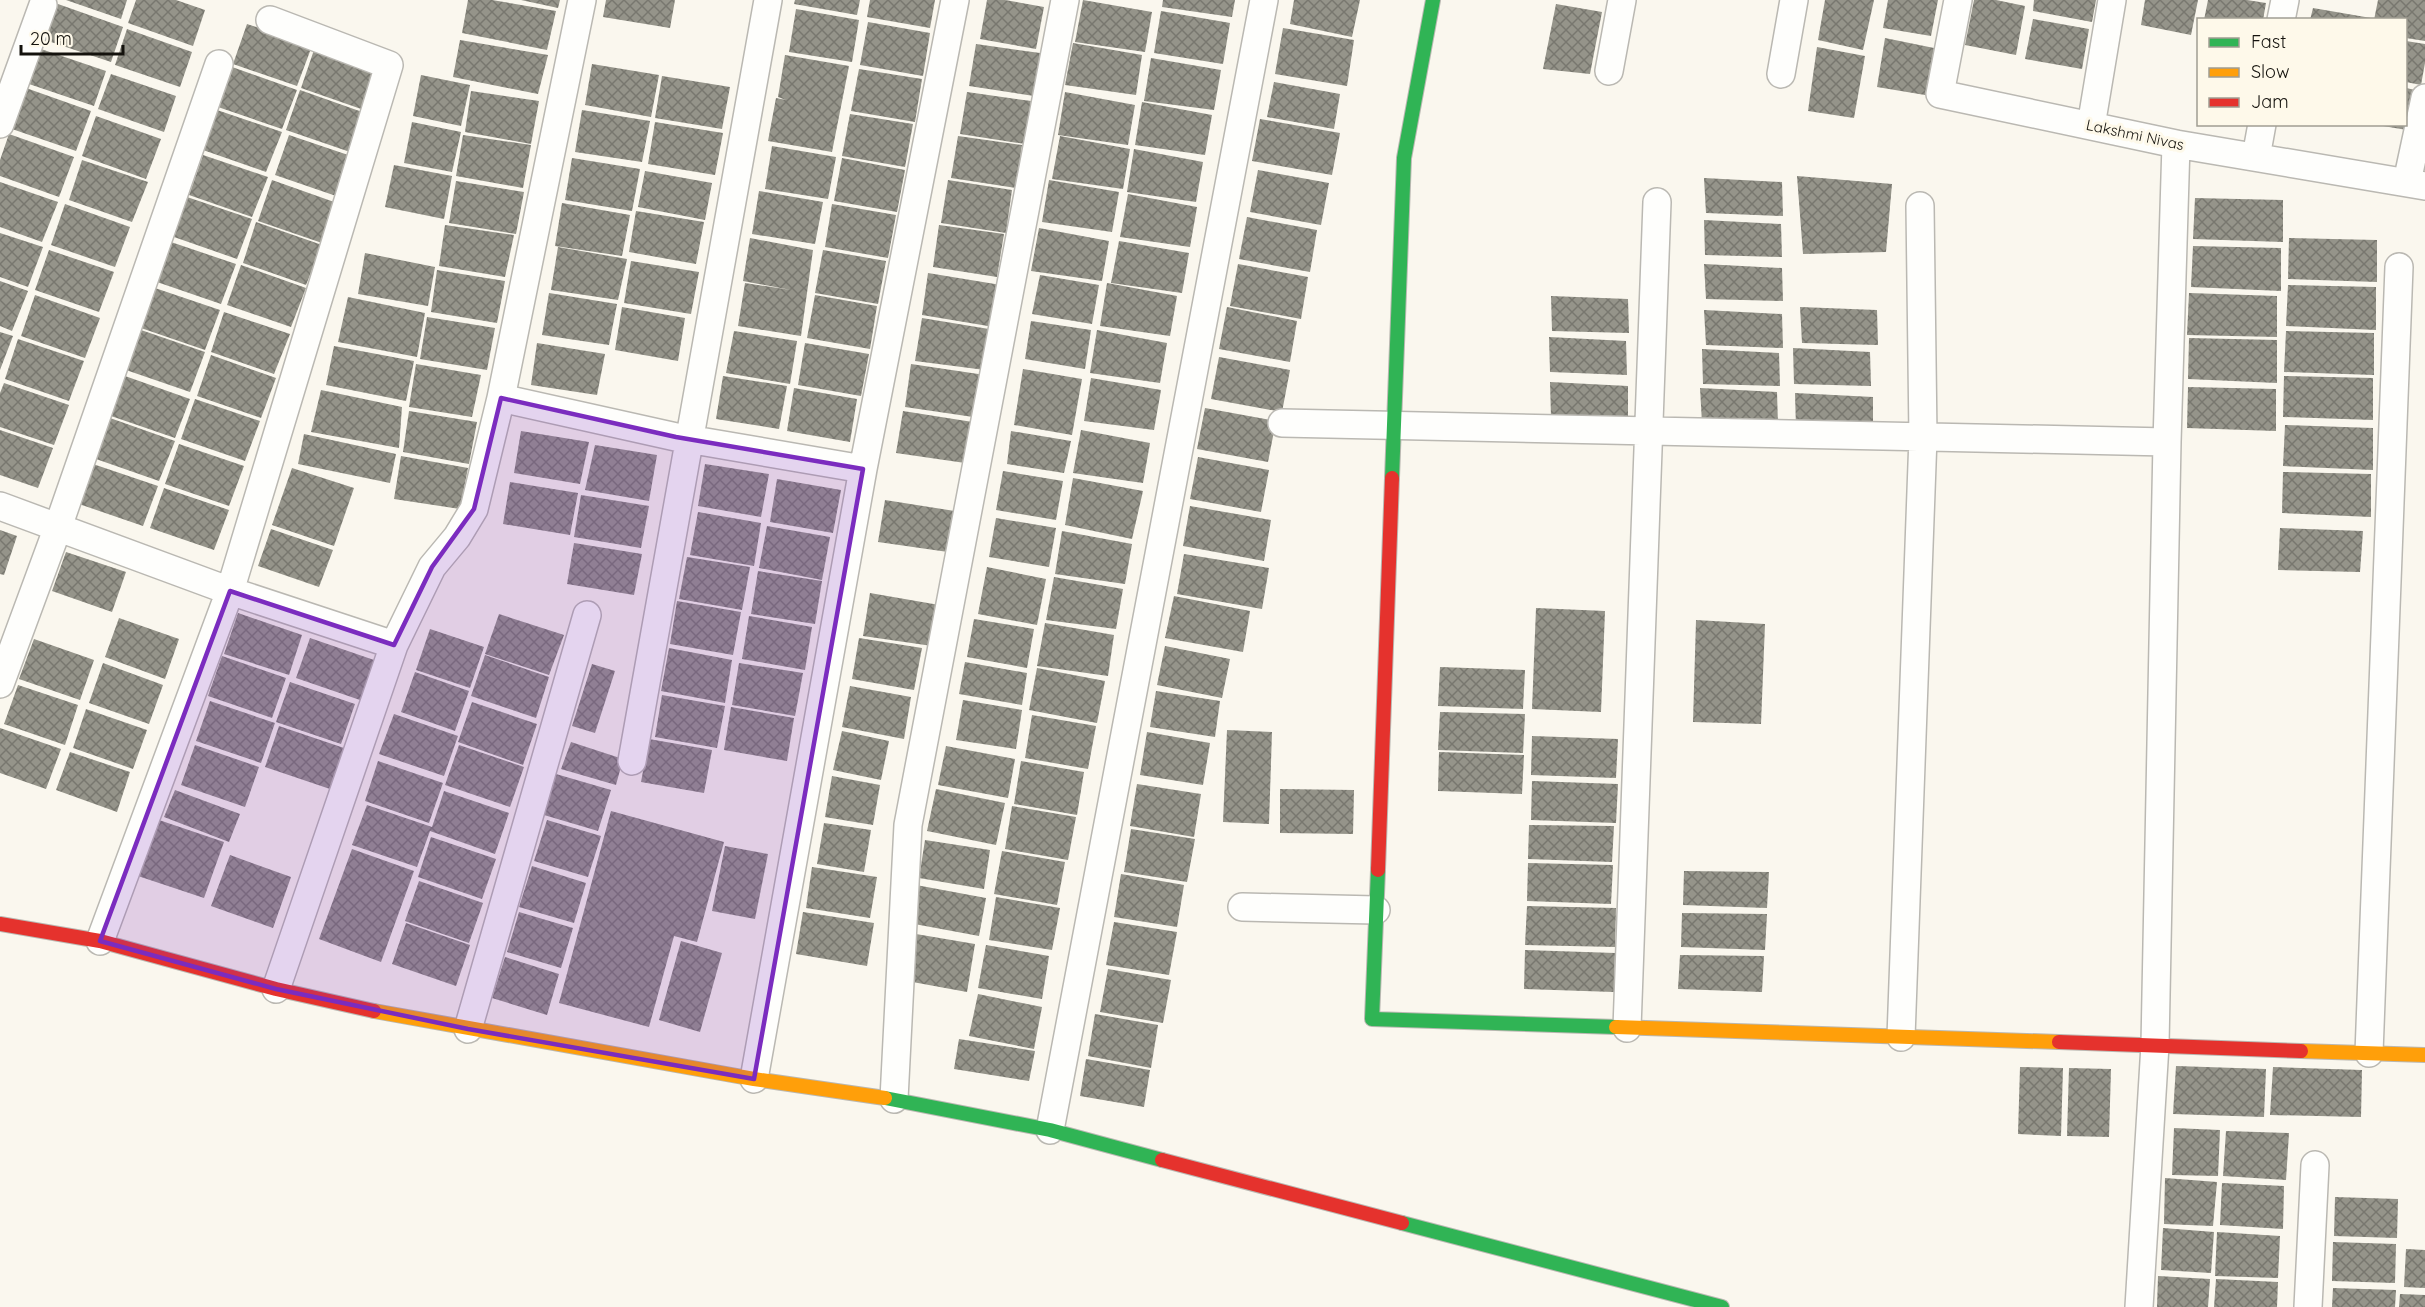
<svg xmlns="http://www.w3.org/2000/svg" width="2425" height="1307" font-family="Quicksand,sans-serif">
  <defs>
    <pattern id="building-cross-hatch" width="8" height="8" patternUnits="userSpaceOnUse" patternTransform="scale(1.5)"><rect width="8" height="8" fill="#95948a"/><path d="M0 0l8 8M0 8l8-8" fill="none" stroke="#78776f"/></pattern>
  </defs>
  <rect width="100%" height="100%" fill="#faf7ee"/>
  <path fill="url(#building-cross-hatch)" d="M66,0H127L121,19Z
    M136,0H176L205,10L193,46L128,23Z
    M468,0H492L556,11L547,50L462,33Z
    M521,0H560L558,8Z
    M606,0H675L670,28L603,17Z
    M795,0H860L857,15L794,4Z
    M870,0H935L930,28L867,17Z
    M987,0H1005L1044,7L1036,49L980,39Z
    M1083,0L1152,12L1145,52L1075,42Z
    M1163,0H1235L1232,17L1162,7Z
    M1294,0H1360L1352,37L1290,24Z
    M1825,0H1874L1863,50L1818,40Z
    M1888,0H1938L1931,36L1883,28Z
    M1974,0H1996L2025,6L2016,55L1965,45Z
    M2034,0H2096L2092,22L2033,11Z
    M2145,0H2198L2191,35L2141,25Z
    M2208,0H2247L2266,3L2263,20H2204Z
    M2378,0H2425V41L2406,38V20H2374Z
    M58,4L123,27L111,62L45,40Z
    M1556,4L1602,12L1590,74L1543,69Z
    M2313,8L2371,18V20H2310Z
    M796,9L859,20L852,62L789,52Z
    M1161,11L1230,23L1223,64L1154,53Z
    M2033,19L2089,29L2082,69L2025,59Z
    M868,22L930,33L923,76L860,65Z
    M247,24L312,46L297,86L233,64Z
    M1283,28L1354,40L1347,86L1275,74Z
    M127,29L192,52L180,87L115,65Z
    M1885,38L1934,48L1925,95L1877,87Z
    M460,40L548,55L538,94L453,77Z
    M2406,41L2425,44V63L2421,85L2406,82Z
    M1073,43L1142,55L1136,95L1065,85Z
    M976,44L1040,53L1034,96L969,86Z
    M315,47L379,70L364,110L301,88Z
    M1817,47L1865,56L1854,118L1808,111Z
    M41,49L106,71L94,106L29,84Z
    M785,55L849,66L832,152L768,141L776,98L786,100L778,97Z
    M1151,58L1221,70L1214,110L1144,101Z
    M592,64L659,75L651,117L585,105Z
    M232,67L297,90L282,129L218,107Z
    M859,69L922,79L915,122L851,111Z
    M111,74L176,96L164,132L98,109Z
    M421,75L470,85L461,126L413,116Z
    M662,76L730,87L722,129L655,118Z
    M1274,82L1340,94L1334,129L1267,117Z
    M26,88L91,111L76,151L12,129Z
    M2406,88L2420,91L2413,131L2383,126L2406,124Z
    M300,90L365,113L350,152L286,130Z
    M471,91L539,101L531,144L465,132Z
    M967,92L1031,101L1025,144L960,134Z
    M1065,92L1135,105L1128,145L1058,135Z
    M1142,102L1212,115L1205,155L1135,145Z
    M217,110L282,132L266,172L203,150Z
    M582,110L650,121L642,162L575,152Z
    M850,114L913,124L905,167L842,156Z
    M96,116L161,139L146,179L82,156Z
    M1260,119L1340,133L1332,175L1252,161Z
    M412,122L461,132L452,172L404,163Z
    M655,122L723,133L715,175L648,164Z
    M9,134L74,157L59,197L0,176V160Z
    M289,135L354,157L339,197L275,175Z
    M463,135L531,145L523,188L456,176Z
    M958,136L1022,145L1016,188L951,178Z
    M1060,136L1130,149L1123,189L1052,179Z
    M772,146L836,157L828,199L765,189Z
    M1134,149L1203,162L1196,202L1127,192Z
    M203,155L268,177L252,217L189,195Z
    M572,158L640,169L632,211L565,200Z
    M842,158L905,170L897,212L834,201Z
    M82,160L148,182L132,222L69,200Z
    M394,165L452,176L444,219L385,207Z
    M1258,170L1329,183L1321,225L1250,212Z
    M645,171L712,183L705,220L638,207Z
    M1797,176L1892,184L1886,252L1803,254Z
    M1704,178L1782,182L1783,216L1706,213Z
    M272,180L337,203L322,243L258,221Z
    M948,180L1012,190L1006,233L941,223Z
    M1049,180L1119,192L1112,232L1042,222Z
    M456,181L524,192L516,234L449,223Z
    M0,182L58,202L42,242L0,227Z
    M759,191L823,202L815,244L752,234Z
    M1128,194L1197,207L1190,247L1120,237Z
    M187,197L252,219L237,259L174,237Z
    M2195,198L2283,200V242L2193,239Z
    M562,203L630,215L622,256L555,246Z
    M65,204L130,227L115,267L51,245Z
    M832,204L896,215L888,258L825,247Z
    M636,211L704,222L696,264L629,252Z
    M1247,217L1317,230L1310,272L1239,259Z
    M1704,220L1781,224L1782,257L1705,255Z
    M256,222L322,245L306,285L243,263Z
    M445,225L514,235L505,277L439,266Z
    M939,225L1004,234L997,277L933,267Z
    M1039,228L1109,241L1102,281L1031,271Z
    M0,233L43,247L28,287L0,277Z
    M750,238L813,250L801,336L738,326L745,283L791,290L743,281Z
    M2289,238L2377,240V282L2288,279Z
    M1119,241L1189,253L1182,293L1111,283Z
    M171,242L236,264L221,304L157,282Z
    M2193,246L2281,248V291L2191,287Z
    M558,247L627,259L618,300L551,290Z
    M49,250L114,272L99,312L35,290Z
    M823,250L886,261L878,304L815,293Z
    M365,253L435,267L428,306L358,294Z
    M631,261L699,272L691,314L624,303Z
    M1238,264L1308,277L1301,319L1230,306Z
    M1704,264L1782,268L1783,301L1706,299Z
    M241,265L306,288L291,327L227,305Z
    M437,270L505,281L497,323L431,312Z
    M928,273L1001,285L994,327L922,315Z
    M1040,275L1099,285L1092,324L1032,314Z
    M0,281L28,291L12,331L0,326Z
    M1107,283L1177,296L1170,336L1100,326Z
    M2288,285L2376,287V330L2286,326Z
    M155,288L220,310L205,350L141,328Z
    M549,293L617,304L609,345L542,335Z
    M2189,293L2277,296V337L2187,335Z
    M35,295L100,318L85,358L21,336Z
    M815,295L877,306L870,349L807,338Z
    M1551,296L1628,299L1629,333L1552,331Z
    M348,297L425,313L417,357L338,342Z
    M622,307L685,318L678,361L615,350Z
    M1227,307L1297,321L1290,362L1219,349Z
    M1800,307L1877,310L1878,345L1802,343Z
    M1704,310L1782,314L1783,348L1706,345Z
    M224,312L290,334L274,374L211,352Z
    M427,317L495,328L487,370L420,359Z
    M922,318L995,330L985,370L915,361Z
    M1031,321L1091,330L1085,369L1025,359Z
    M141,330L205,352L190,392L126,370Z
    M1097,330L1167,343L1160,383L1090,373Z
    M734,331L797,341L790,384L726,373Z
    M2286,331L2374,333V375L2284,372Z
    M0,332L13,336L0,370Z
    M1549,337L1626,341L1627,375L1550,372Z
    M2189,338L2277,340V383L2188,379Z
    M18,339L84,361L69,401L5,379Z
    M537,343L605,354L597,395L531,385Z
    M805,343L869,354L861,396L798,385Z
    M334,346L414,361L406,401L326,385Z
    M1793,348L1870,352L1871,386L1794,384Z
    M1702,349L1779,353L1780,386L1703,384Z
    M211,355L276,378L261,418L197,396Z
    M1219,357L1290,370L1282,412L1211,399Z
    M416,364L481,375L472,417L409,407Z
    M911,364L985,375L980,418L905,407Z
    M1023,369L1082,379L1072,435L1014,425Z
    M125,376L190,399L175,438L111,416Z
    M723,376L787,386L779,429L716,419Z
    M2284,376L2373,378V420L2283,417Z
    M1091,378L1161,390L1154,430L1084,421Z
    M1550,382L1628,386V420L1551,417Z
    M4,383L69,405L54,445L0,427V393Z
    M2188,387L2276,389V431L2187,428Z
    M794,388L857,399L850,442L787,431Z
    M1700,388L1777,392L1778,425L1702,423Z
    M321,390L402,407L399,448L311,432Z
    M1795,393L1873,397V430L1796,428Z
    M195,399L260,421L245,461L181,439Z
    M1205,408L1276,421L1268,462L1197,449Z
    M409,411L477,422L469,464L403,452Z
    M903,411L979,423L972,464L896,453Z
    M110,418L175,441L159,481L96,459Z
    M2285,425L2373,428V470L2283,466Z
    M0,430L53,448L38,488L0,475Z
    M1081,430L1150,443L1143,483L1073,473Z
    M521,431L589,442L580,484L514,473Z
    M1011,431L1071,441L1064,473L1007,464Z
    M304,434L396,454L390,483L298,464Z
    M179,444L244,466L229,506L165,484Z
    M595,445L657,455L649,501L585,490Z
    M401,456L468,468L460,509L394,499Z
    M1198,457L1269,470L1261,512L1190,499Z
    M93,464L158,486L143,526L79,504Z
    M705,464L769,474L761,517L698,506Z
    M292,468L354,488L334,546L272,525Z
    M1003,471L1063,481L1056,520L996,510Z
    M2283,472L2371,474V517L2282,513Z
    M1073,478L1143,491L1132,539L1065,525Z
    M777,479L841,490L833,533L770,522Z
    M510,482L578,493L570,535L503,524Z
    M164,488L229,510L214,550L150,528Z
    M581,495L649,506L641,548L574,537Z
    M885,500L961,512L955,553L878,542Z
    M1190,506L1271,520L1264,561L1183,546Z
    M698,512L761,523L754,566L690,555Z
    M996,518L1056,528L1049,567L989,557Z
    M767,526L830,537L822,580L759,568Z
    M2280,528L2363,531L2360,572L2278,570Z
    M271,529L333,550L319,587L258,566Z
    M0,530L17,536L4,575L0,574Z
    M1062,531L1132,544L1125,584L1055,574Z
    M574,543L642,554L634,595L567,584Z
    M66,552L126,572L112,612L52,591Z
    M1184,554L1269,568L1262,609L1177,594Z
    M687,557L750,567L742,610L679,599Z
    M987,567L1046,579L1037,625L978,614Z
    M758,571L822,581L815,624L751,614Z
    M1054,577L1123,589L1116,629L1046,620Z
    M870,593L945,606L939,647L863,636Z
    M1174,596L1250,611L1243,652L1165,638Z
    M677,601L741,612L733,655L670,644Z
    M1536,608L1605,611L1601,712L1532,709Z
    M238,613L302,635L289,675L224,654Z
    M499,614L564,635L549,675L485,654Z
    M749,616L812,627L805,670L742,659Z
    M119,618L179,639L165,679L105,657Z
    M974,619L1034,629L1027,668L967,657Z
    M1696,620L1765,624L1761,724L1693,722Z
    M1045,623L1114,635L1108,676L1037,666Z
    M430,629L484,647L470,688L416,670Z
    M310,638L374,660L360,700L296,678Z
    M859,638L922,648L914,690L852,679Z
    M34,639L94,660L80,700L19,679Z
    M1165,646L1230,659L1222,698L1157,685Z
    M669,648L732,660L725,703L661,691Z
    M485,655L549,677L536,718L471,696Z
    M222,656L286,678L272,718L208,696Z
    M965,662L1027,673L1022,705L959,694Z
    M103,663L163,685L149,724L89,703Z
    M739,663L803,673L795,716L732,705Z
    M592,664L615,671L595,733L572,726Z
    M1440,667L1525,670L1523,709L1438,706Z
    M1037,668L1105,681L1097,723L1029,710Z
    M415,672L469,691L455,731L401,712Z
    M290,682L355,704L341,744L276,722Z
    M18,685L78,705L65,745L4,724Z
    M850,686L911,697L904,739L842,727Z
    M1156,691L1220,701L1215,737L1150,727Z
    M662,695L725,706L717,748L655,737Z
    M963,700L1022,710L1016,749L956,740Z
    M210,701L275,723L261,763L196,741Z
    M472,702L537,724L523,765L458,742Z
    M731,707L794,718L787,761L724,750Z
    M86,709L147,730L133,769L73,748Z
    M1440,712L1525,714L1523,753L1438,750Z
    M394,714L458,736L444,776L379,754Z
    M1032,715L1096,726L1088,769L1025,758Z
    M279,726L344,748L330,789L265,767Z
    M0,728L61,749L46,789L0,773Z
    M1227,730L1272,732L1269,824L1223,822Z
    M842,731L889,741L881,780L833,770Z
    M1147,732L1210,743L1203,785L1140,775Z
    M1532,736L1618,739L1616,778L1531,775Z
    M649,739L712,750L704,793L641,782Z
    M571,742L623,759L616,785L561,769Z
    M195,745L259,767L245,807L181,785Z
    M459,745L524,767L510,807L445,785Z
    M946,746L1015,759L1008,798L938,785Z
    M70,752L130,772L117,812L56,790Z
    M1439,752L1524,755L1522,794L1438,791Z
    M378,761L443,783L429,823L365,801Z
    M1021,761L1084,772L1077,815L1014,804Z
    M556,774L611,790L598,831L544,815Z
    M832,776L880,785L873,825L825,817Z
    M1532,781L1618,784L1616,823L1531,820Z
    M1137,784L1201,794L1194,837L1130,826Z
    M936,789L1005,803L996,845L927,831Z
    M1280,789L1354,790L1353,834L1280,833Z
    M175,790L240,814L229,842L164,817Z
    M444,791L509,813L495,854L430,831L417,867L352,845L367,805L432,827Z
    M1012,806L1076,817L1068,860L1005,849Z
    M611,811L724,842L697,942L674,936L649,1027L559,1003Z
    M159,820L224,842L204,898L138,876Z
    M547,820L601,836L588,877L534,861Z
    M824,823L871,830L864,872L817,864Z
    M1529,825L1614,826L1612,862L1528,859Z
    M1131,829L1195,839L1187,882L1124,872Z
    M431,837L496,859L482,899L418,877Z
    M925,840L990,850L984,889L919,878Z
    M725,846L768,854L755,919L712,911Z
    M352,849L414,871L381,962L319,939Z
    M1002,851L1065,862L1057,905L994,894Z
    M230,855L291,877L273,928L211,906Z
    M1528,863L1613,865L1611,904L1527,901Z
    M532,866L586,883L574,923L519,907Z
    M812,867L877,877L870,918L806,908Z
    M1684,871L1769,872L1767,908L1683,905Z
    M1121,874L1184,885L1177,927L1114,917Z
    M419,881L483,903L469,943L405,921Z
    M916,885L986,898L979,936L909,923Z
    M996,897L1060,908L1052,950L989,940Z
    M1527,906L1616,908L1615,947L1525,945Z
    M519,912L573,928L561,968L507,952Z
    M803,912L874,923L867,966L796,954Z
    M1682,913L1767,914L1765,950L1681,947Z
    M1114,922L1177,932L1169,975L1106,965Z
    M406,923L470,945L456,986L392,964Z
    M916,934L975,944L967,992L907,981Z
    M681,941L722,953L700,1032L659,1020Z
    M986,945L1049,956L1042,999L978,988Z
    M1525,950L1615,953L1614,992L1524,989Z
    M1680,955L1764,956L1762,992L1678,989Z
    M505,957L559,974L547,1015L492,998Z
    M1108,969L1171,980L1163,1023L1100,1012Z
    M978,994L1042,1007L1034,1049L969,1036Z
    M1095,1014L1158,1025L1151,1068L1088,1056Z
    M959,1039L1035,1051L1029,1081L954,1069Z
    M1086,1059L1150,1070L1144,1107L1080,1096Z
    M2176,1066L2266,1069L2264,1117L2173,1114Z
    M2020,1067L2063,1068L2061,1136L2018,1134Z
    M2273,1067L2362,1070L2361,1117L2270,1115Z
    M2069,1068L2111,1069L2109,1137L2067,1136Z
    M2174,1128L2220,1130L2218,1176L2172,1175Z
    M2226,1131L2289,1133L2286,1180L2223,1176Z
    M2165,1178L2217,1182L2213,1226L2164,1224Z
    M2222,1183L2284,1186L2283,1229L2220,1225Z
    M2335,1197L2398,1199L2397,1238L2334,1236Z
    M2163,1228L2214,1232L2211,1273L2161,1270Z
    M2217,1232L2280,1236L2278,1278L2215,1276Z
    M2333,1242L2396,1244L2395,1283L2332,1281Z
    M2406,1249L2425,1250V1288L2404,1287Z
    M2158,1276L2210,1279L2208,1307H2157Z
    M2216,1279L2278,1282L2277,1307H2214Z
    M2333,1288L2396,1290L2395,1307H2332Z
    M2400,1294L2425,1295V1307H2399Z"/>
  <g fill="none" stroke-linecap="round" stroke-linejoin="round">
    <g stroke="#bab8b2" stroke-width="30">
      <path id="street" d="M1958,0L1940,94L2176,144L2425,186
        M2281,20L2285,0
        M1609,71L1622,0
        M1781,74L1794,0
        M0,124L43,5
        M2091,126L2112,0
        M2256,157L2262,124
        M2407,182L2425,98
        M501,398L676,437L863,469
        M1282,423L2167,442
        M0,506L230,591L394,645
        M0,684L58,527L219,64
        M632,761L768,0
        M1242,907L1376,910
        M100,941L230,591L389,65L270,20
        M276,989L394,645L432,567L457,537L474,509L501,398L582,0
        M1627,1028L1657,202
        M468,1029L587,615
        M1901,1037L1923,437L1920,206
        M2369,1053L2399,267
        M754,1079L863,469L955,0
        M894,1099L908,825L1065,0
        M1050,1130L1264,0
        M2139,1307L2155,1045L2167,442L2176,144
        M2308,1307L2315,1165"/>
    </g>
    <g stroke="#bab8b2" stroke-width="16">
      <path id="fast" d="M1392,478L1404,158L1433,0
        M1378,870L1372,1019L1616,1027
        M885,1098L1050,1130L1162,1160
        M1402,1223L1722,1307"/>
    </g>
    <g stroke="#bab8b2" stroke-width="16">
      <path id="slow" d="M374,1011L754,1079L885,1098
        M1616,1027L2059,1042
        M2301,1051L2425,1055"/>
    </g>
    <g stroke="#bab8b2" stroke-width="16">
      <path id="jam" d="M1378,870L1392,478
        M0,924L100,941L276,989L374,1011
        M2059,1042L2301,1051
        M1162,1160L1402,1223"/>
    </g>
    <use href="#street" stroke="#fefefc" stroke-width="27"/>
    <use href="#fast" stroke="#30b455" stroke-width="14"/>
    <use href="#slow" stroke="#ff9f0a" stroke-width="14"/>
    <use href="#jam" stroke="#e5322d" stroke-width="14"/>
  </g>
  <path fill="#7b2cbf" fill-opacity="0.2" stroke="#7b2cbf" stroke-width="4.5" stroke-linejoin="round" d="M501,398L676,437L863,469L754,1079L468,1029L276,989L100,941L230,591L394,645L432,567L474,509Z"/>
  <g text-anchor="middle" stroke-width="6" stroke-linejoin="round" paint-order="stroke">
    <g font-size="15" fill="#14120d" stroke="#fef9ea">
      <text transform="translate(2135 135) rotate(12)" y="5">Lakshmi Nivas</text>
    </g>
  </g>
  <rect x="2197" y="18" width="210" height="108" fill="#fef9ea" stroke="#a09d92" stroke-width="1.5"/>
  <rect x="2209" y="38" width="30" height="9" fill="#30b455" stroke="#a09d92" stroke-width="1.5"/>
  <text x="2251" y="48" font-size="18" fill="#14120d">Fast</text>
  <rect x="2209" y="68" width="30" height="9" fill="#ff9f0a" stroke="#a09d92" stroke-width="1.5"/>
  <text x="2251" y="78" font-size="18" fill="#14120d">Slow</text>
  <rect x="2209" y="98" width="30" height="9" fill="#e5322d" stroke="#a09d92" stroke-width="1.5"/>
  <text x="2251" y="108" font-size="18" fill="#14120d">Jam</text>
  <path d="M21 45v9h102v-9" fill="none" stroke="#14120d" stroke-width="3"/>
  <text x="30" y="45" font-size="18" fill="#14120d" stroke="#fef9ea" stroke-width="4.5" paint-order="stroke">20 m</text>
</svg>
